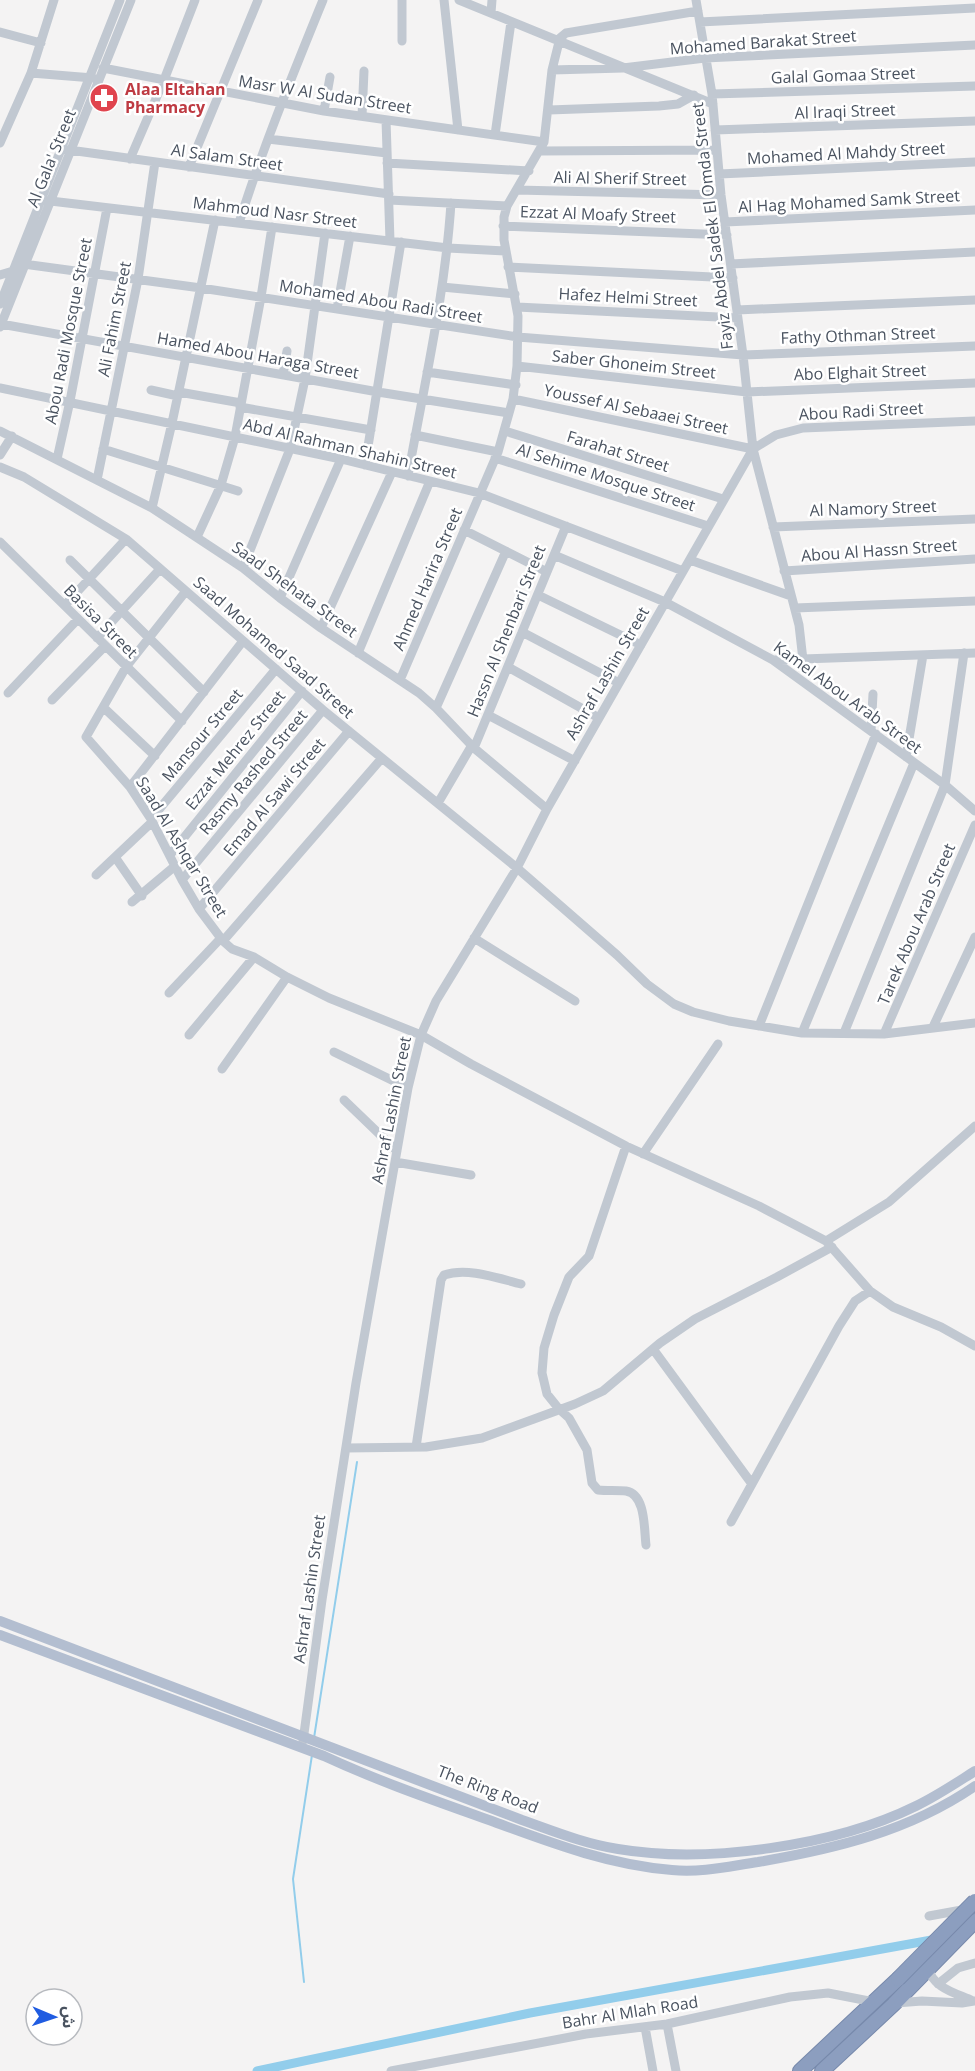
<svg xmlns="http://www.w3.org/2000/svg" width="975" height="2071" font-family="'Open Sans','Noto Sans Arabic',sans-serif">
  <rect width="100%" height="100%" fill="#f4f3f3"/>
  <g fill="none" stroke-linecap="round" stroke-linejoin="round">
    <path stroke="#92cdeb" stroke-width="2" d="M314,1738L357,1462
      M304,1982L293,1879L312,1755"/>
    <path stroke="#92cdeb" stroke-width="9" d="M257,2071L530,2013L937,1939"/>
    <g stroke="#7789ab" stroke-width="16">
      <path id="highway" d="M800,2071L898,1979
        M822,2071L894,2004L975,1921"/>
    </g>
    <path stroke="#c1c8d1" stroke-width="9" d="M402,0V41
      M444,0L458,130
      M459,0L713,104
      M696,0L712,94L721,195L743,355L753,449L799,625L803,660
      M491,13L492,0
      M700,22L975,8
      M0,32L41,43
      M103,68L324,111L544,142
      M552,70L623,68L705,58L975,45
      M31,73L93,78
      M712,94L975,86
      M549,110L659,106L678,104L694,95
      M324,111L330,77
      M362,116L364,71
      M386,120L390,241
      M715,130L975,121
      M495,135L511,22
      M268,139L387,153
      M0,143L31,73L54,0
      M62,149L389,194
      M540,151L717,150
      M130,159L164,80L195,0
      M387,163L529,171
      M189,167L258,0
      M719,174L975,162
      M517,190L721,195
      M42,200L448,248L505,251
      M389,200L507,206
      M725,222L975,210
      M239,223C263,147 293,74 323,0
      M503,226L727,235
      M16,263L201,288L518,337L743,355L975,346
      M731,264L975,252
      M508,267L733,278
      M0,275L13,271
      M442,287L515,294
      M0,304L120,0
      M517,307L738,318
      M337,309L350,236
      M737,310L975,300
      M1,324L378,392L509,413
      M0,327L131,0
      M517,366L747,392L975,383
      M427,372L516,385
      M283,375L287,351
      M0,388L341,459L479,493L683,571
      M151,390L178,396
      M179,392L241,403
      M513,399L753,449
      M240,407L371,430
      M0,431L152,508L243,568L280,598L321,628L419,693L436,708L474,748L547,809
      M505,431L723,499
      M415,435L498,452
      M103,449L238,491
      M0,455L12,436
      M495,458L708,526
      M57,459L70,401L107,208
      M365,465L401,242
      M0,467L24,477L126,539L323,710L517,868L617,955L647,984L674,1004L693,1012L729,1021L802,1033L884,1034L975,1023
      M408,476C424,385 445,295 451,203
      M97,480L138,279L155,162
      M152,508L172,423L215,220
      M773,527L975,519
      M464,530L547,572
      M197,537L221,485L235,437L261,297L272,227
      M0,542L182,721
      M554,555L665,602L773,660L945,785L975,811
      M70,560L204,692
      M690,560L791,596
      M243,568L290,449L305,379L325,233
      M784,571L975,559
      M186,591L126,667L86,737L130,787L151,819L182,880L199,909L223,941L232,949L254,957L287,977L329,998L421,1035L471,1064L626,1146L759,1206L826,1241L870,1291L893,1307L941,1327L975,1346
      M538,595L641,645
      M280,598L341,459
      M65,605L126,539
      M795,608L975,601
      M321,628L392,472
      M522,632L619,683
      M97,638L160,569
      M358,653L430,481
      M774,660L975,653
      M508,667L599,718
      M400,680L498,452L513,399L517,366L518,316L504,240V217L507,206L544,142L552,70L560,38L566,33L698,11
      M8,693L78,619
      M52,700L105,646
      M103,707L155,756
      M436,708L506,551
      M488,715L575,761
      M871,731L873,694
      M474,748L566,526
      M906,757L923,655
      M130,787L243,641
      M438,803L472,745
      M151,819L276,669
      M170,855L302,691
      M115,857L142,896
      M96,875L152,822
      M182,880L323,710
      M132,902L175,866
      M199,909L349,731
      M474,938L575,1001
      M223,941L382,758
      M169,993L221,938
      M759,1026L876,734
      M933,1027L975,937
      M802,1033L914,763
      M844,1033L945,785L964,653
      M884,1034L975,825
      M189,1035L254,957
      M334,1052L408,1088
      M222,1069L287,977
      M344,1100L397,1151
      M626,1146L589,1256L569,1277L554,1315L544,1348L542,1373L547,1394L559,1409L569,1418L587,1450L592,1483L598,1490C607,1491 617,1490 626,1491C646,1494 644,1530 646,1545
      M643,1154L718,1044
      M395,1162L471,1175
      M826,1241L889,1202L975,1126
      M653,1349L752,1484
      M416,1447L441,1280L444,1275C467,1267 497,1278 521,1284
      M346,1448L426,1447L482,1438L575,1404L603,1391L660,1343L695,1319L777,1277L832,1247
      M731,1522L839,1326L855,1301L870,1291
      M303,1741L322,1600L356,1383L408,1088L421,1035L436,1001L517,868L547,809L753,449L776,435L803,428L975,421
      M929,1916L967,1909
      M928,1967C932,1988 956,1993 973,2001
      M938,1984L958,1968L975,1963
      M896,2003L922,2001L962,2003L974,2001
      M667,2024L676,2071
      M645,2027L653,2071
      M391,2071L586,2034L667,2024L790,1997L828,1993L874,2002"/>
    <path stroke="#b3bed0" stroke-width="10" d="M0,1621L522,1820C553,1831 585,1844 618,1849C707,1864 835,1846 916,1806C937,1796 956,1783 975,1771
      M0,1635L324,1756C378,1781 433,1800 489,1820C549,1842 608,1865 672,1870C701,1873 730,1866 758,1862C834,1849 910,1831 975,1786"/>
    <use href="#highway" stroke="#8c9ebf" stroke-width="14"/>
    <g stroke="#7789ab" stroke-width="16" stroke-linecap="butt">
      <path id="highway-bridge" d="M898,1979L975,1901"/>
    </g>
    <use href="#highway-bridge" stroke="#8c9ebf" stroke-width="14"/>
  </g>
  <defs>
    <g id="pharmacy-disc" transform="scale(1.5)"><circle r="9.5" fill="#e0444e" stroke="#fff"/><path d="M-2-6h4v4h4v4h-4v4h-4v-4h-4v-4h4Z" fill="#fff"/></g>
  </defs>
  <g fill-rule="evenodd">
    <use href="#pharmacy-disc" x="104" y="98"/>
  </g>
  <g text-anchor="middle" stroke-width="5" stroke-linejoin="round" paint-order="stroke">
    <g font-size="16" fill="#4a5360" stroke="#fff">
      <text transform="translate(763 42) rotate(-4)" y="6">Mohamed Barakat Street</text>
      <text transform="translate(843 75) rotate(-2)" y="6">Galal Gomaa Street</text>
      <text transform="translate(325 94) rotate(9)" y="6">Masr W Al Sudan Street</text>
      <text transform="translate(845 111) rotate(-2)" y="6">Al Iraqi Street</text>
      <text transform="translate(846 153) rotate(-3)" y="6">Mohamed Al Mahdy Street</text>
      <text transform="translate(227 157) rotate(8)" y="6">Al Salam Street</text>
      <text transform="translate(51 158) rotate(-68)" y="6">Al Gala' Street</text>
      <text transform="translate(620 178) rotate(1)" y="6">Ali Al Sherif Street</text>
      <text transform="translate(849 201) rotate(-3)" y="6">Al Hag Mohamed Samk Street</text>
      <text transform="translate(275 212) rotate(7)" y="6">Mahmoud Nasr Street</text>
      <text transform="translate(598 214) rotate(2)" y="6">Ezzat Al Moafy Street</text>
      <text transform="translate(712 226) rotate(-97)" y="6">Fayiz Abdel Sadek El Omda Street</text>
      <text transform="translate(628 297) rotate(3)" y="6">Hafez Helmi Street</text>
      <text transform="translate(381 301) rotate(9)" y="6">Mohamed Abou Radi Street</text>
      <text transform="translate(114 319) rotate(-79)" y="6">Ali Fahim Street</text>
      <text transform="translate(68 331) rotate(-79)" y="6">Abou Radi Mosque Street</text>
      <text transform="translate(858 335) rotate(-2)" y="6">Fathy Othman Street</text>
      <text transform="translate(258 355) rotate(10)" y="6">Hamed Abou Haraga Street</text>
      <text transform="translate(634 364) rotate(6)" y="6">Saber Ghoneim Street</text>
      <text transform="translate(860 372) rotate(-2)" y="6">Abo Elghait Street</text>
      <text transform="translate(636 409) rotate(12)" y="6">Youssef Al Sebaaei Street</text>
      <text transform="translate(861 411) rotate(-3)" y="6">Abou Radi Street</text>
      <text transform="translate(350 448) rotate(13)" y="6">Abd Al Rahman Shahin Street</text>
      <text transform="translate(618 451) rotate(17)" y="6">Farahat Street</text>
      <text transform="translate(606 477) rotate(18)" y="6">Al Sehime Mosque Street</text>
      <text transform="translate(873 508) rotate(-2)" y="6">Al Namory Street</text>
      <text transform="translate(879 550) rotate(-4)" y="6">Abou Al Hassn Street</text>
      <text transform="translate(427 579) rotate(-67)" y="6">Ahmed Harira Street</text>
      <text transform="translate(295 589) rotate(36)" y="6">Saad Shehata Street</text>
      <text transform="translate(101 621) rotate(45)" y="6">Basisa Street</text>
      <text transform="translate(506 631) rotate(-68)" y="6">Hassn Al Shenbari Street</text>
      <text transform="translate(274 647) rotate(41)" y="6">Saad Mohamed Saad Street</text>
      <text transform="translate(607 673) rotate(-60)" y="6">Ashraf Lashin Street</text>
      <text transform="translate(848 697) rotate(36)" y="6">Kamel Abou Arab Street</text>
      <text transform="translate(202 735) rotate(-50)" y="6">Mansour Street</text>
      <text transform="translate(235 750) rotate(-51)" y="6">Ezzat Mehrez Street</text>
      <text transform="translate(253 772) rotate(-50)" y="6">Rasmy Rashed Street</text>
      <text transform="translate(274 797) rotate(-50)" y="6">Emad Al Sawi Street</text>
      <text transform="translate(182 847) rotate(59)" y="6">Saad Al Ashqar Street</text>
      <text transform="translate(916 924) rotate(-67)" y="6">Tarek Abou Arab Street</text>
      <text transform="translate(391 1110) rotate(-79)" y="6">Ashraf Lashin Street</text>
      <text transform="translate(309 1589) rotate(-82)" y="6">Ashraf Lashin Street</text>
      <text transform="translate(488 1789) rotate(21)" y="6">The Ring Road</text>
      <text transform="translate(630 2012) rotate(-9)" y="6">Bahr Al Mlah Road</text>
    </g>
    <g font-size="16" font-weight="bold" fill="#be3a42" stroke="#fff" text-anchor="start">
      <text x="125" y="95">Alaa Eltahan<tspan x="125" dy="18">Pharmacy</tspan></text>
    </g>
  </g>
  <g transform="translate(54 2017) rotate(92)"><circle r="28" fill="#ffffff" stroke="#b7babf" stroke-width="1.5"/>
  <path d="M0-4.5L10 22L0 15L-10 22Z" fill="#205ce1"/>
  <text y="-9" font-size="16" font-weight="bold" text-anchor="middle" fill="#4a5360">ش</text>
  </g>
</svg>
